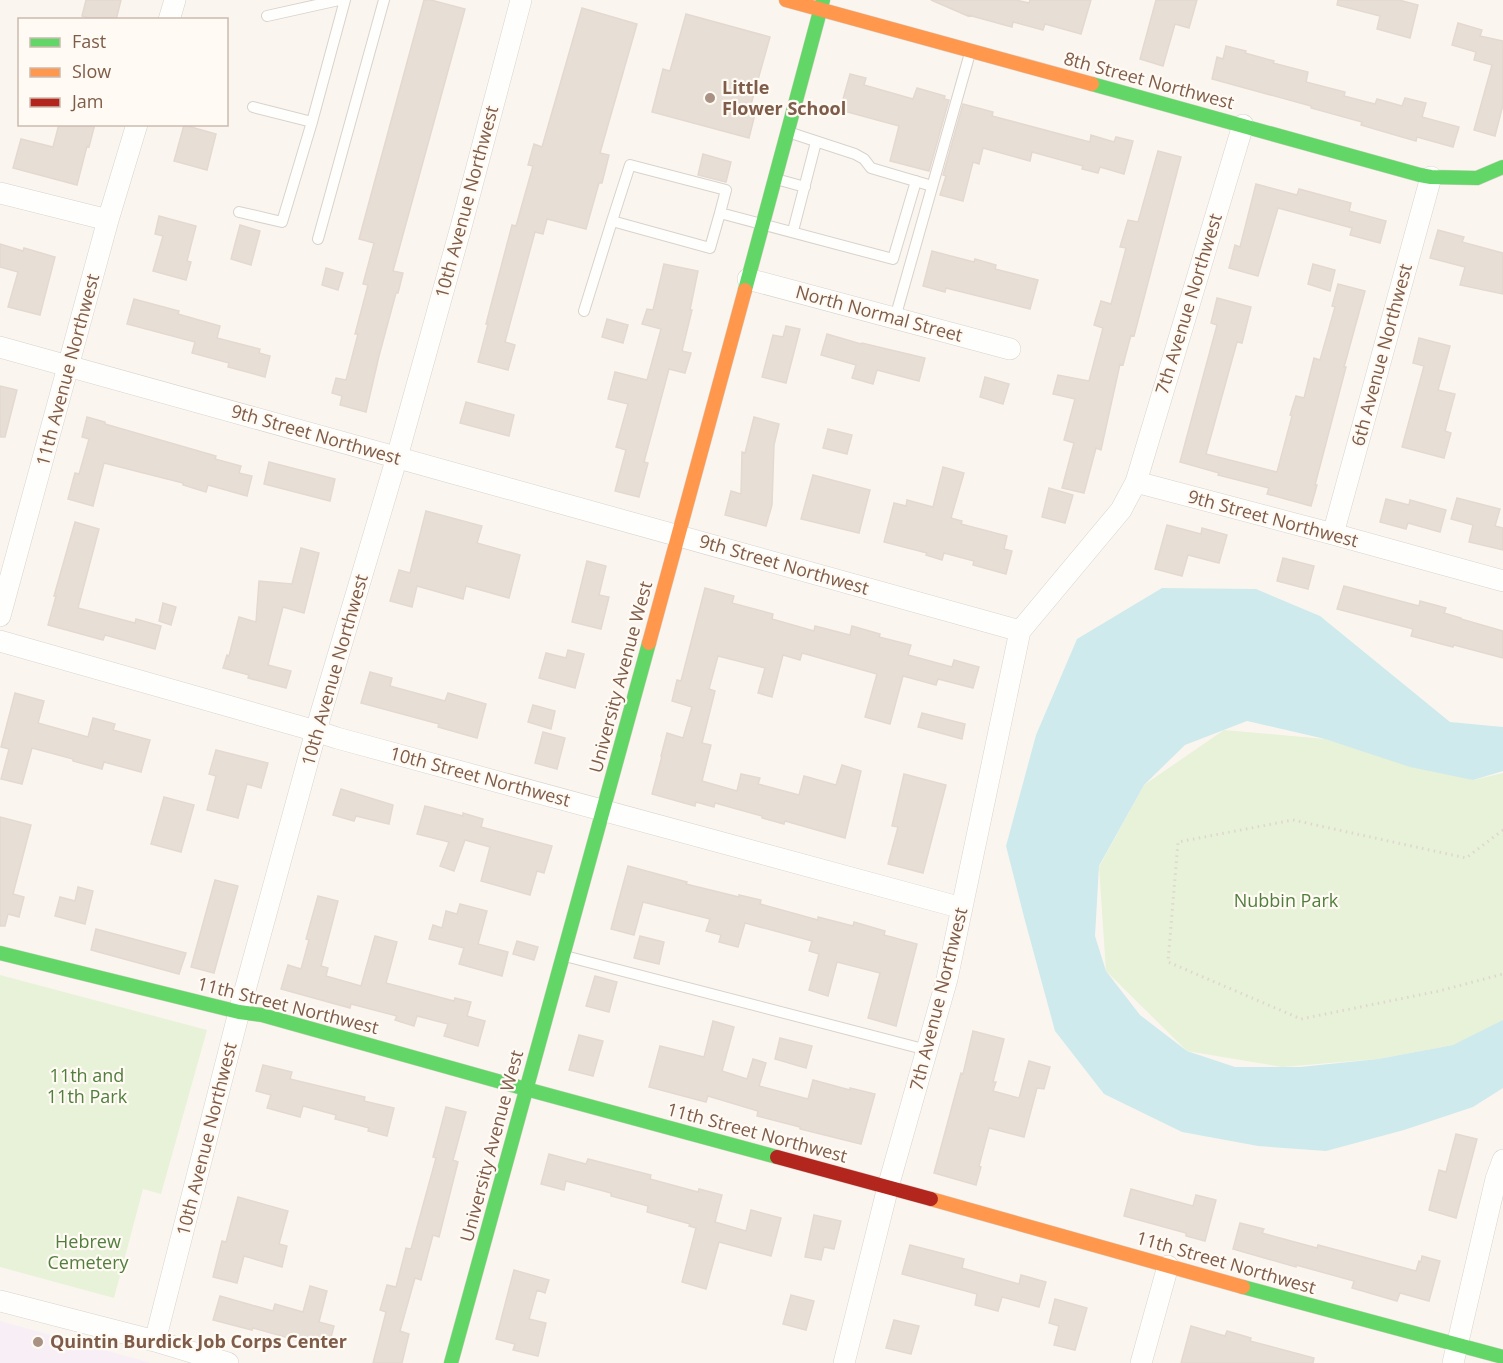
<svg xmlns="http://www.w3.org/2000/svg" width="1503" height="1363" font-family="'Open Sans',sans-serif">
  <rect width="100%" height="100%" fill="#faf6ef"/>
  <path fill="#f7eef6" d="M0,1321L151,1363H0Z"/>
  <path fill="#e7f2d8" d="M1224,730L1325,739L1473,780L1503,773V1023L1453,1045L1378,1059L1282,1067L1187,1051L1106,971L1099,867L1144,785Z
    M0,975L207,1030L161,1194L143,1189L114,1298L0,1267Z"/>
  <path fill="#cfeaec" d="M1162,588L1256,589L1320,616L1450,722L1503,727V771L1473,780L1410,767L1325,739L1247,721L1185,745L1144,785L1099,866L1095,936L1106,971L1140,1015L1187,1051L1235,1067H1300L1378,1059L1453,1045L1503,1020V1088L1473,1107L1404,1130L1326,1151L1258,1146L1182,1132L1104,1094L1055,1031L1024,917L1006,846L1036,735L1077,639Z"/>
  <path fill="#e7ded5" stroke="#e4d9d0" stroke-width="1.5" d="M86,0H121L116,20H96L82,16Z
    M424,0H431L465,9L393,271L403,273L398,293H396L379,356L366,412L340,405L342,396L332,393L336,378L346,380L358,334H355L368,285L363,284L374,243L359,239Z
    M931,0H1016L1029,3L1030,0H1091L1081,34L1045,24L1043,30L1013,22L1012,27L968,15V16Z
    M1156,0H1197L1189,28L1175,24L1163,66L1140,59Z
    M1338,0H1399L1418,5L1410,38L1377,29L1380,16L1337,5Z
    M582,8L637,24L600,153L609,155L602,183H599L586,229L547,219L543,234L535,232L505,342L515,345L508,370L478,362L488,324H486L512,225L516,226L533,166L528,165L534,144L542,147Z
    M686,14L770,37L750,108L756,110L749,138L652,112L663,69L670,71Z
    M1458,23L1482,30L1480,36L1503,41V105L1495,136L1474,130L1492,65L1474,60L1476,52L1452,45Z
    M1226,46L1246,51L1245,53L1274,61L1273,63L1308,72L1306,82L1345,92L1344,96L1375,104L1377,99L1402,106L1405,98L1426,103L1422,117L1459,127L1453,147L1417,137L1416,141L1395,135L1361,125L1362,122L1311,108V106L1212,79L1217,57L1223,59Z
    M850,74L866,78L864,85L913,99L917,88L945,96L944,99L949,100L929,171L890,161L899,126L840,110Z
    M963,104L993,112L992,116L1090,142L1091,135L1114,142L1116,137L1133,141L1124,174L1100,167L1098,173L1082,169L1083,166L1032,152L1030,161L983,148L979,164L973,162L963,201L940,195L946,176L943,175Z
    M59,124H95L89,147L87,146L77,185L13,168L21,139L53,147Z
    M184,125L216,134L207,170L174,161Z
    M1158,151L1181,157L1134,336L1131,335L1123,365L1120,364L1101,450L1096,448L1084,493L1062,488L1074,443L1064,440L1075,399L1053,394L1058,375L1089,381L1103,328L1094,325L1101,301L1111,304L1126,248L1120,247L1128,220L1138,222Z
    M703,154L731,162L726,182L698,175Z
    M1256,184L1297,195L1299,189L1351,203L1349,211L1386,221L1380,243L1350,235L1352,228L1278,208L1258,276L1229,268L1235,245L1240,247Z
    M159,216L196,226L187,261L191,262L186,280L153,271L163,236L155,234Z
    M240,225L260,231L251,265L231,259Z
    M1438,230L1464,237L1462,242L1503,253V294L1460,285L1465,267L1430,258Z
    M0,244L23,251L24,248L55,257L40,315L8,307L18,272L0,267Z
    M932,251L974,262L975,259L996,265L995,269L1038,280L1030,309L946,288L945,292L923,286Z
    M664,264L698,271L690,310H692L682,351L691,353L685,373L669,369L644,462L648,463L639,497L615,491L626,450L616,447L628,404L608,399L615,372L647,380L661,329L642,324L647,309L653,310Z
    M1313,264L1335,270L1330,291L1308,284Z
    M326,268L343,273L338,290L322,285Z
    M1338,284L1365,291L1344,367H1346L1315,485H1317L1311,506L1267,494L1269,488L1218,475L1219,473L1180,462L1217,325L1211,323L1217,298L1251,307L1242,343L1237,342L1206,454L1277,472L1292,416L1290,415L1296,396L1304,398L1314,358L1320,360L1335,307L1332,306Z
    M134,299L179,311L178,314L220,326L217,338L260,349L259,353L270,356L265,377L228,367L229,363L192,353L195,342L127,324Z
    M607,319L628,325L623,343L602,337Z
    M786,326L800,329L786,383L762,377L773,335L783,337Z
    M827,334L861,344L862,343L925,358L919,381L877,370L873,384L852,378L856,365L821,355Z
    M1419,338L1450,346L1438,390L1455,394L1445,431L1451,433L1444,458L1402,447L1424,366L1413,363Z
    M985,377L1009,384L1003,404L980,397Z
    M0,386L17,390L5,437H0Z
    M466,402L514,415L509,436L460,423Z
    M87,417L105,422V424L216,456L215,459L241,466L239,473L252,476L247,496L208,485L206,492L183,485V483L104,463L93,506L68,499L75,473L79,474L89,439L82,437Z
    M754,417L779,424L774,445L772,505L766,526L725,515L731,491L741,494L742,452L745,453Z
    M828,429L852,435L847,454L823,448Z
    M269,462L335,479L330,501L264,484Z
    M943,467L964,473L951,518L962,521L961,524L1007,536L1004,549L1012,551L1006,574L973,565L974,561L944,553L942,560L926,555L927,553L884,542L894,503L906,506L907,500L933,507Z
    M813,475L870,490L859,533L801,519Z
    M1049,488L1073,495L1065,523L1042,517Z
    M1457,498L1500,509L1495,526L1503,528V550L1469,542L1473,525L1451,519Z
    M1386,499L1409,505L1410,500L1446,510L1440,532L1408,523L1406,529L1380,522Z
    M426,511L482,526L477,543L520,555L509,598L466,586L463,599L417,586L412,607L390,601L399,570L410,573Z
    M75,522L99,529L78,608L135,623L136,619L161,626L155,649L105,635L103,640L48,625L56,596H54Z
    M1167,525L1201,534L1202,528L1227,535L1219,563L1188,555L1182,576L1155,569Z
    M301,548L319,553L304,613L283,607L268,665L291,671L286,688L248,678L249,675L223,668L227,655L229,656L239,617L256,622L259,581L292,584Z
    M1283,558L1314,566L1308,589L1277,581Z
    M587,561L606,566L599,595L609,597L601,629L572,622Z
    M1344,586L1419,606L1420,601L1446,608L1444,613L1461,618V619L1503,631V658L1454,645L1453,647L1411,636L1413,629L1337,609Z
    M705,588L734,596L732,603L773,614L772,619L814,631L815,626L850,635L852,626L880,634L879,637L911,645L908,655L952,667L954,660L979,667L973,688L938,679L936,685L903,676L890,724L865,717L877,674L802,653L800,660L783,655L772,697L758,693L765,668L718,656L709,689L715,691L702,743L711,745L702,781L737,791L741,774L760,778L758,784L799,795L804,776L836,785L842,765L861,771L845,838L785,821L784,824L762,818V816L715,803L714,807L696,802L695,806L652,794L662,756H661L667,733L683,738L692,707L672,701L677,680L681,681Z
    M163,603L176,607L171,625L159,621Z
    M568,650L584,654L575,688L539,678L546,653L566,658Z
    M370,672L392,678L390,686L445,701L448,693L486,704L477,738L438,727L439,724L361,703Z
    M15,693L44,701L38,723L88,737L93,718L115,724L113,730L150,740L141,772L104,762L102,769L73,761V759L32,748L22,784L1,779L9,749L1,747Z
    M533,705L555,711L551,729L528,722Z
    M922,713L965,724L962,739L918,727Z
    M543,732L565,738L557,769L535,763Z
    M216,750L268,763L261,788L247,784L238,818L207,810L216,776L209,774Z
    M904,774L946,785L923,873L888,864L898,827L892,826Z
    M341,789L393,805L389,824L356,816L354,821L333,815Z
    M164,797L194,805L181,852L151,844Z
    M425,806L463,816V813L483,819L481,827L552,846L544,873L537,871L530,895L481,881L490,847L465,840L454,871L440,866L449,842L417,834Z
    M0,817L31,825L13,894L24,897L19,917L8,914L5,926H0Z
    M628,866L687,882L686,884L739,897V895L761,900L760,904L818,920V917L853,926L854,922L885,931L884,935L917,944L896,1026L868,1018L880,973L837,962L828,996L809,990L819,954L809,951L812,941L745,923L738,947L719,942L721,935L706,931L710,919L643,902L634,935L611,929Z
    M215,880L238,886L214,973L191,967Z
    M78,887L93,891L85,924L55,916L60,897L75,901Z
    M318,896L338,901L321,966L328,968L326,976L361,986L375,936L397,942L386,983L454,1001L455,998L471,1002L467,1016L485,1021L478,1046L444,1036L448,1024L417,1016L414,1026L395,1020L397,1016L351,1004L350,1008L281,989L288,965L301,969L309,940L306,939Z
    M460,904L487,911L478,944L508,952L502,976L459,964L464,948L429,939L433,925L442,928L446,911L457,914Z
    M96,929L186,953L179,974L91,950Z
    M640,936L664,942L659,964L634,958Z
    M517,941L538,947L534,960L513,954Z
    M595,976L617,982L609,1012L586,1006Z
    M713,1021L734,1027L722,1071L747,1079L753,1059L766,1063L759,1086L808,1099L813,1080L850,1090V1088L875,1094L861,1144L800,1129V1127L757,1116L758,1111L708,1096L706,1102L649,1087L660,1046L704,1057Z
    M973,1031L1004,1039L993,1082H996L993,1091L1019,1098L1029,1061L1050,1067L1044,1089L1037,1088L1024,1137L989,1128L979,1166L981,1167L976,1185L934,1173L961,1073L963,1074Z
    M579,1035L603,1041L593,1076L569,1070Z
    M780,1038L812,1046L806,1068L775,1059Z
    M263,1065L292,1072L290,1079L365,1097L364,1101L394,1108L387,1136L368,1131L369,1128L335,1119L336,1115L303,1106L300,1117L267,1108L271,1095L256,1091Z
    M446,1107L466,1112L453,1160L458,1162L439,1237L433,1235L421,1280L415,1278L400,1331L409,1334L402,1363H373L386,1312L380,1310L387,1285L396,1287L406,1248L411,1249L436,1158L433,1157Z
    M1456,1134L1477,1139L1456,1218L1429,1210L1439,1170L1446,1172Z
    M549,1154L586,1164L588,1159L651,1175L650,1179L698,1192L699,1189L722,1195L715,1222L746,1231L751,1210L781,1218L771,1256L719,1242L706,1289L682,1282L696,1228L689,1226L690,1224L647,1212L648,1206L611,1196V1193L566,1181L564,1190L541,1184Z
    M1131,1189L1193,1206L1196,1195L1216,1200L1205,1241L1186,1236V1233L1124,1216Z
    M238,1197L288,1211L279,1244L287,1246L282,1267L244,1256L237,1283L213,1277L222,1241L226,1242Z
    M814,1215L841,1221L834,1249L824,1247L821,1260L805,1257Z
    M1240,1223L1264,1229L1262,1233L1317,1248L1318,1245L1416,1271L1419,1261L1421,1262L1422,1256L1440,1261L1429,1301L1400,1293L1397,1301L1352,1288L1354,1281L1296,1265V1267L1233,1249Z
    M910,1245L964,1259L962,1268L1019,1284L1021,1275L1046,1282L1039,1307L1002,1297L998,1311L975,1305L977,1294L902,1274Z
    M514,1270L549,1280L545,1293L537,1290L529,1319L546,1323L538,1356L513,1350L515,1344L496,1339Z
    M310,1286L327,1291L319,1322L334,1326L328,1349L253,1328L252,1330L213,1320L220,1296L273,1311L275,1304L303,1312Z
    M791,1295L814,1301L806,1330L783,1324Z
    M1055,1299L1087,1308L1075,1350L1054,1345L1059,1326L1049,1323Z
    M894,1320L919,1326L911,1354L886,1348Z
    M1191,1326L1225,1336L1227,1331L1251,1338L1250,1341L1314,1358L1313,1363H1181Z"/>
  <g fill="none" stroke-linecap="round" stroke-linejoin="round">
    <g stroke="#d9d2cb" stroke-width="12">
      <path id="lane" d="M267,16L339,0
        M253,107L312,122L345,0
        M788,132L855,154L864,159L871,168L932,186
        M776,179L805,187
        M239,212L282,222L312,122
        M720,213L710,248L612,221L630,165L726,190L720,213L893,259L916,181
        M793,231L816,142
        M318,239L384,0
        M584,311L612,221
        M895,318L970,53
        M565,956L927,1050"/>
    </g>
    <g stroke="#d9d2cb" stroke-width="22">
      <path id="street" d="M169,20L175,0
        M0,193L108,220
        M748,279L1010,349
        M0,347L1020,631
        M1136,482L1333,534L1503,581
        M1333,534L1431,177
        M0,616L108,220L137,124
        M0,641L316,731L337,738L962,908
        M0,1301L155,1341L228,1363
        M155,1341L239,1012L321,713L397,457L461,227L521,0
        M844,1363L888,1187L947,979L1020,631L1121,510L1136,482L1243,125
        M1141,1363L1168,1266
        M1453,1363L1496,1179L1503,1160"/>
    </g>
    <g stroke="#dad2ca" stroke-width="15">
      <path id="fast" d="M1092,84L1420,175L1431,177L1477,178L1503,167
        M745,290L823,0
        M0,953L239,1012L262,1015L526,1089L777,1157
        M1243,1287L1503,1357
        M451,1363L649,643"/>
    </g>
    <g stroke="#dad2ca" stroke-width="15">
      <path id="slow" d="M786,0L1092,84
        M649,643L745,290
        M931,1199L1243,1287"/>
    </g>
    <g stroke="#dad2ca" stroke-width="15">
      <path id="jam" d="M777,1157L931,1199"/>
    </g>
    <path stroke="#e0d6d1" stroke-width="3" stroke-dasharray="1.5 4.5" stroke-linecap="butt" d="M1503,830L1466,858L1293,820L1178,842L1168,962L1301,1019L1439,991L1503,974"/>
    <use href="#lane" stroke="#fefefd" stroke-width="10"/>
    <use href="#street" stroke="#fefefd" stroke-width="21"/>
    <use href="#fast" stroke="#63d668" stroke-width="14"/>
    <use href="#slow" stroke="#ff974d" stroke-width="14"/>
    <use href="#jam" stroke="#b3261e" stroke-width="14"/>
  </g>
  <g fill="#a99283" stroke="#fffaf3" stroke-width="2">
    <circle cx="710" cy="98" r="6"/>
    <circle cx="38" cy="1342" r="6"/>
  </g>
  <g text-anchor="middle" stroke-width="4.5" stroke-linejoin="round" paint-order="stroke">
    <g font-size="18" fill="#7e5c49" stroke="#fffaf3">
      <text transform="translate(1149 81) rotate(15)" y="6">8th Street Northwest</text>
      <text transform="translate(467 202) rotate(-75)" y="6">10th Avenue Northwest</text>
      <text transform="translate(1189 304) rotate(-73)" y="6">7th Avenue Northwest</text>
      <text transform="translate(879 314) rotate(15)" y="6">North Normal Street</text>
      <text transform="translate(1382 355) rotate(-75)" y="6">6th Avenue Northwest</text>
      <text transform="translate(68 370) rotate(-75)" y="6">11th Avenue Northwest</text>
      <text transform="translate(316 435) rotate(16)" y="6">9th Street Northwest</text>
      <text transform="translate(1273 519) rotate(15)" y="6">9th Street Northwest</text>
      <text transform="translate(784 565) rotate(16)" y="6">9th Street Northwest</text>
      <text transform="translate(335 670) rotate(-74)" y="6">10th Avenue Northwest</text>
      <text transform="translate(621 677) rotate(-75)" y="6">University Avenue West</text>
      <text transform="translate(480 777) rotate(15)" y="6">10th Street Northwest</text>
      <text transform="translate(939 999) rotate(-76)" y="6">7th Avenue Northwest</text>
      <text transform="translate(288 1006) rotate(14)" y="6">11th Street Northwest</text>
      <text transform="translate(757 1133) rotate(15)" y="6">11th Street Northwest</text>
      <text transform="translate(207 1139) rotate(-76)" y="6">10th Avenue Northwest</text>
      <text transform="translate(492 1146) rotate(-75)" y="6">University Avenue West</text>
      <text transform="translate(1226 1263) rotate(16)" y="6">11th Street Northwest</text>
    </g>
    <g font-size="18" font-weight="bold" fill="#7e5c49" stroke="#fffaf3" text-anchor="start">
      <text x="722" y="94">Little<tspan x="722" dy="21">Flower School</tspan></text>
      <text x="50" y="1348">Quintin Burdick Job Corps Center</text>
    </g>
    <g font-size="18" fill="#507e3d" stroke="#fffaf3">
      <text x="1286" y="907">Nubbin Park</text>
      <text x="87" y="1082">11th and<tspan x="87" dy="21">11th Park</tspan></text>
      <text x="88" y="1248">Hebrew<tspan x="88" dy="21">Cemetery</tspan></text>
    </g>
  </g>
  <rect x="18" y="18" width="210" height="108" fill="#fffaf3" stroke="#cbbbaf" stroke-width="1.5"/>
  <rect x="30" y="38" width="30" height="9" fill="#63d668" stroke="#cbbbaf" stroke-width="1.5"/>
  <text x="72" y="48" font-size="18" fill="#7e5c49">Fast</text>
  <rect x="30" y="68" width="30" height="9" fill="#ff974d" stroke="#cbbbaf" stroke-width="1.5"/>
  <text x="72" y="78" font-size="18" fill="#7e5c49">Slow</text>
  <rect x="30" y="98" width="30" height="9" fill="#b3261e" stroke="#cbbbaf" stroke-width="1.5"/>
  <text x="72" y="108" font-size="18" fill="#7e5c49">Jam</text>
</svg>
